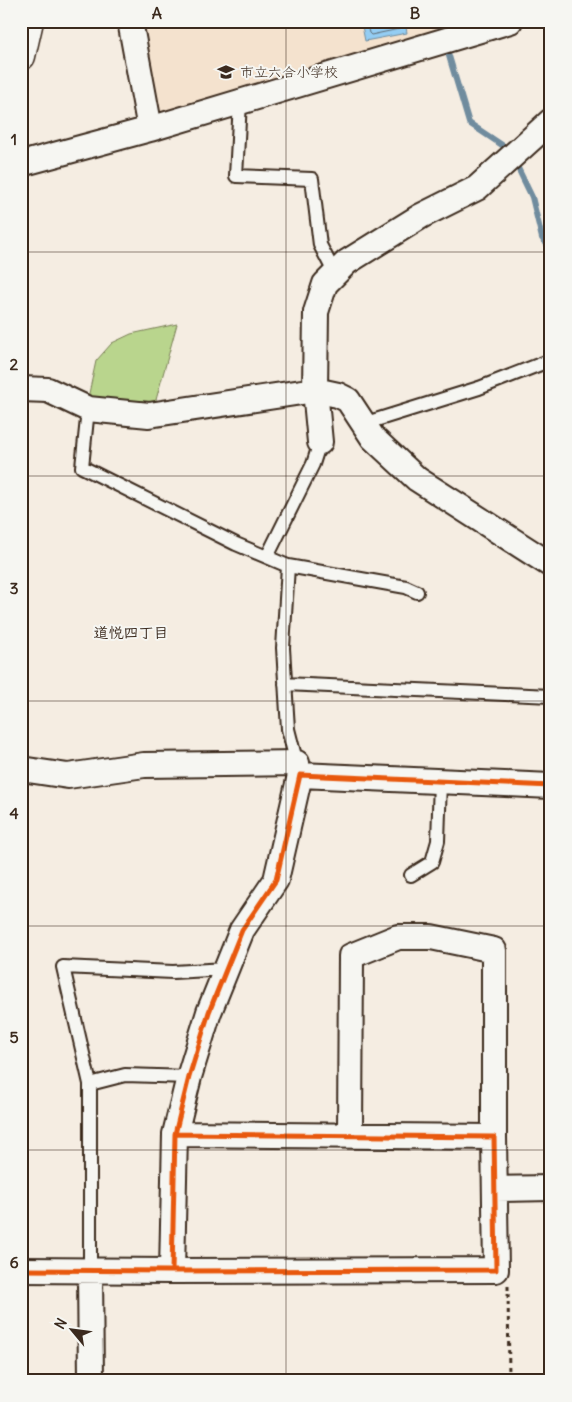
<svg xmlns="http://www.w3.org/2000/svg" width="572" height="1402" font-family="Delius,'Klee One',sans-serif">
  <rect width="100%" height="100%" fill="#f5ede2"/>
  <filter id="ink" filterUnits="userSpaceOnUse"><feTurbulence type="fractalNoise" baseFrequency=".02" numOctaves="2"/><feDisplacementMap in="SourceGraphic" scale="10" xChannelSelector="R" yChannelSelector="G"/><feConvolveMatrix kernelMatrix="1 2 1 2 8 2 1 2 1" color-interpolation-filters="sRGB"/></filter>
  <g filter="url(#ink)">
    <path fill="#f4e2ce" d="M142,21H435L437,31L160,113Z"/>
    <path fill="#b9d58d" stroke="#7a8056" d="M177,324L154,407L88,398L96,361L112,343L131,334Z"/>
    <path fill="#94cdf3" stroke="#708c9e" d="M361,21H405L407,33L365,41Z"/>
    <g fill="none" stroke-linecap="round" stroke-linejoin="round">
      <path stroke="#5f6b73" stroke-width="1" d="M366,21L369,33L371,35L399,29L401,27L400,21"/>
      <path stroke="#708c9e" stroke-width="6" d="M440,21L443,36
        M446,46L469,123L505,147
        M516,164L532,197L542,238L551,249"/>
      <g stroke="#3b2a1e" stroke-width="16">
        <path id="service" d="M240,102L236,176L312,179L320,245L335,274
          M88,409L82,467L236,544L288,566L406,587L417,592
          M363,424L479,388L551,360
          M267,557L313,464L320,442
          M288,566L283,648L288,729L298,768
          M285,684L551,696
          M411,875L432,862L438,841L440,781
          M90,1084L125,1075L189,1077
          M90,1271V1084L63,967L173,972L226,969"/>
      </g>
      <g stroke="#3b2a1e" stroke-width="28">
        <path id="minor" d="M130,21L150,129
          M21,164L150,129L510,21
          M21,389L48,390L88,409L149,415L315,390L338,395L348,400L373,438L417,479L551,565
          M320,442L315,390L316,312L325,284L347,262L421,216L477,188L551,121
          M21,769L68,776L144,765L297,763
          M350,1135L351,956L398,937H431L494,950V1137
          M495,1189L551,1188
          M21,1270L172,1271L496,1270L494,1137L175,1134
          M90,1271L91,1381
          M172,1271L175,1134L189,1077L209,1012L242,930L276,880L300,775L551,786"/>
      </g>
      <g stroke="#3b2a1e" stroke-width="31">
        <path id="tertiary" d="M21,56L29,21"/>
      </g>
      <path stroke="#3b2a1e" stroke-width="3" stroke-dasharray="4 4" stroke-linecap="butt" d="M508,1286L509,1381"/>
      <use href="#service" stroke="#f6f6f2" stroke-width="12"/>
      <use href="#minor" stroke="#f6f6f2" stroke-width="24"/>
      <use href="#tertiary" stroke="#f6f6f2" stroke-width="28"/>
      <g stroke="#f6f6f2" stroke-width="8">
        <path id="cycleway" d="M21,1270L172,1271L496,1270L494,1137L175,1134
          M172,1271L175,1134L189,1077L209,1012L242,930L276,880L300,775L551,786"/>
      </g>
      <use href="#cycleway" stroke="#e8590c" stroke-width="5"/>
    </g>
  </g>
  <path fill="none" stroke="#3b2a1e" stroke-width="1" stroke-opacity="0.55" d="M286,21V1381M21,252H551M21,476H551M21,701H551M21,926H551M21,1150H551"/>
  <defs>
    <g id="school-bare" transform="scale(1.35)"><path d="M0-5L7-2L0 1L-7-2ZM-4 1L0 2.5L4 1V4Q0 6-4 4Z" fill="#3b2a1e" stroke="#f6f6f2" stroke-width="2.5" paint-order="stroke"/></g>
  </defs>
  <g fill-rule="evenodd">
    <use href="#school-bare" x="226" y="72"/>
  </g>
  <g text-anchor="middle" stroke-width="4" stroke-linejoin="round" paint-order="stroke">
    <g font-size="14" fill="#3b2a1e" stroke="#f6f6f2" text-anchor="start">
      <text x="240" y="77">市立六合小学校</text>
    </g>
    <g font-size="15" font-weight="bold" fill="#3b2a1e" stroke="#f6f6f2">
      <text x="131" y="638">道悦四丁目</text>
    </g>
  </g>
  <rect width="572" height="1402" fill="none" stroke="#f6f6f2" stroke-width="55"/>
  <g transform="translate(72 1330) rotate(299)" stroke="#f6f6f2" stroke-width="4" paint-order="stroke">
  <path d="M0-4L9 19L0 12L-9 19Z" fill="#3b2a1e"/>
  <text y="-8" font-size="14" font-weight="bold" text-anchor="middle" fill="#3b2a1e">N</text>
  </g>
  <rect x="28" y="28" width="516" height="1346" fill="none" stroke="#3b2a1e" stroke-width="2"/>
  <g font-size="16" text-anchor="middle" font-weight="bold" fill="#3b2a1e">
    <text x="157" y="19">A</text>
    <text x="415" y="19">B</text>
    <text x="14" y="145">1</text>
    <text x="14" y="370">2</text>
    <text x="14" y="594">3</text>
    <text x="14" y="819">4</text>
    <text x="14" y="1043">5</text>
    <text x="14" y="1268">6</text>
  </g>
</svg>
